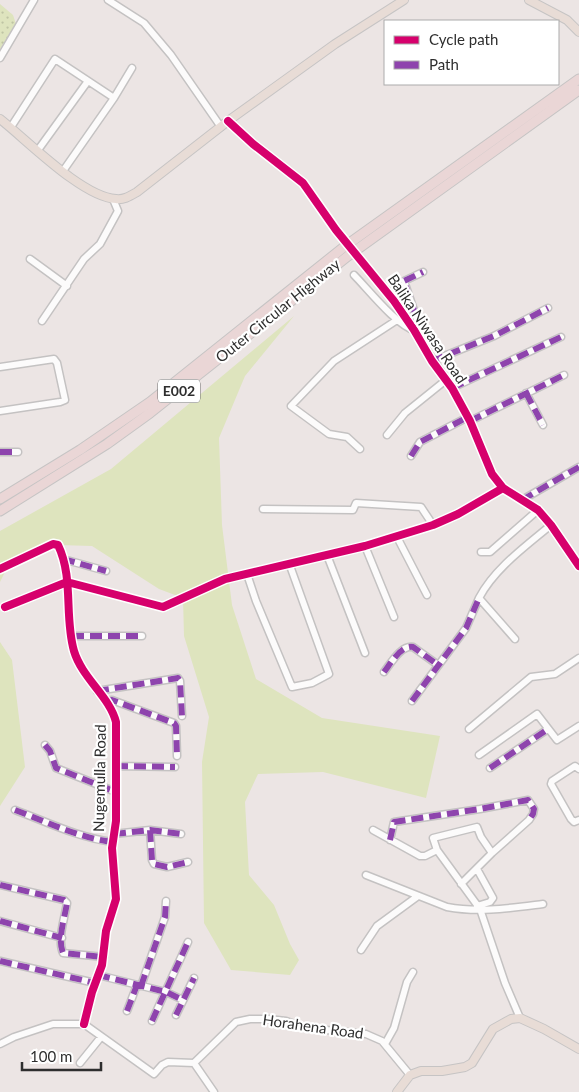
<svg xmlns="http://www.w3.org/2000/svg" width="579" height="1092" font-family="Lato,sans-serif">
  <defs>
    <pattern id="park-dots" width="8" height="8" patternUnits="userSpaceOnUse" patternTransform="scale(1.25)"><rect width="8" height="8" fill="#dee4be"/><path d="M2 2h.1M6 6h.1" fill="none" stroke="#bfc4a4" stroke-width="1.8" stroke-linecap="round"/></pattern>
  </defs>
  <rect width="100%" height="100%" fill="#ece5e4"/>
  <path fill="#dee4be" d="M294,316L245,376L219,438L222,525L232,605L256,679L322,718L440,736L426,798L323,772L258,774L245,802L249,875L274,905L290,944L299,960L290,975L231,970L204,923L202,762L209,717L184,636L183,598L159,589L92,546L58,545L10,562L0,582V531L111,469Z
    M0,642L12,660L25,767L0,806Z"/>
  <path fill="url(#park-dots)" d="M0,4L13,15L16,24L0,49Z"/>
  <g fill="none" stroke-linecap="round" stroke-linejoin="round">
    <g stroke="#c4c2c2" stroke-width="9">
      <path id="minor" d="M108,0L144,23L171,55L221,127
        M0,58L34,0
        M228,121L253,144L303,183L336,230
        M11,127L55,59L114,98
        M38,150L88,81
        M63,171L114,98L132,68
        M30,259L67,286
        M368,269L394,301L452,388L470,421L492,474L503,488L538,510L551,525L579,566
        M354,275C367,288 397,326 414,330
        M42,321L84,259L100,244L118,211L113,199
        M416,334L418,322L404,281L423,272
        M432,361L494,336L548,308
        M0,367L54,359L57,363L65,400L60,402L0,411
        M452,388L561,337
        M526,393L543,425
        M470,421L564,375
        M387,435L405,413L446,380
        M360,449L347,437L329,434L291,406L334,361L397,320
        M0,452H18
        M411,456L420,442L468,417
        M522,500L579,467
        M263,509L353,510L356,503L421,507L433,525
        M397,537L427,595
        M365,546L394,617
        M481,552H490L538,510
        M327,555L365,653
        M63,559L106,571
        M0,569L53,544L58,545C74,578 64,617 74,651C82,678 110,697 116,722V821L112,848L116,899L106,931L102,965L92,992L84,1024
        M247,574L256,601L292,687L312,683L329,674L289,563
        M5,607L67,582L163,607L225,579L365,546L433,525L458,514L503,488
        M72,636H142
        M515,639L479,598C495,568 526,546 551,525
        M384,672C391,663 401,645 413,647L438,665
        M97,691L178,678L180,681L182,716
        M106,701L112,700L174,723L176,726L177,756
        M412,701L466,628L479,598
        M469,729L531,677L555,674L579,658
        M45,745L50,751L56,768L116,792
        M479,755L537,714L557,740L579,726
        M116,766L175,767
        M490,768L548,729
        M579,769L575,766L552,781L551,784L571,819L574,822L579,820
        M15,810C47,822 79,838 113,842
        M150,830L152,860L154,864L167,867L188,862
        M373,830L420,856H425L437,850
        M114,834L150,830L181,834
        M390,840L394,822L480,809L528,800L534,809L533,814L529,820L492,853
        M477,869L493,898L490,902L477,906
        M366,875L447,907C479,913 511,908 543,904
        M461,884L492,853L481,837L477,827L433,838L437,850L480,909L505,983L520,1018
        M0,885L64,900L67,903C65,917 57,939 63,953L104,957
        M0,921L62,938
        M361,950L377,926L418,896
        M0,961L95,983
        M98,975L166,992L183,1000
        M141,986L165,917L166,901
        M127,1011L137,985
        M176,1015L194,978
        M152,1021L188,942
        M0,1044L14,1037L53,1024H84L154,1074L162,1065L168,1062L194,1063L236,1022L250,1019H268L286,1021L306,1028L366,1034L382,1041L410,1075
        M385,1044L394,1028L407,982L413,972
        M80,1063L101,1037
        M194,1063L214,1092"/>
    </g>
    <g stroke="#c6c4c4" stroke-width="10">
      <path id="major" d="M529,0L567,20L579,32
        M0,119C27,140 82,197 116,199C124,200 130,196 137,192L228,121L335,44L404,0
        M397,1092L410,1075L421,1071H442L465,1067L472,1063L493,1029L511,1019L520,1018L544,1029L579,1049"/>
    </g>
    <g stroke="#c6c4c4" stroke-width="11">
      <path id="highway" d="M0,499L80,450L150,402L344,247L579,79
        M0,511L107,444L150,413L348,256L579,90"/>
    </g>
    <use href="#minor" stroke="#fcfbfb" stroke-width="6"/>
    <use href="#major" stroke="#e8dcd6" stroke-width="8"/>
    <use href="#highway" stroke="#ead6d6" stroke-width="9"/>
    <g stroke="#c4c2c2" stroke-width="9" stroke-linecap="butt">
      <path id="minor-bridge" d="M336,230L368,269"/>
    </g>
    <use href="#minor-bridge" stroke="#fcfbfb" stroke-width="6"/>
    <path stroke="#8e44ad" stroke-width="6" stroke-dasharray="12 6" stroke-linecap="butt" d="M416,332L418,322L404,281L423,272
      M432,361L494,336L548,308
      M452,388L561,337
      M526,393L543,425
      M470,421L564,375
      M0,452H18
      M411,456L420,442L468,417
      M522,500L579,467
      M63,559L106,571
      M72,636H142
      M384,672C391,663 401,645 413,647L438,665
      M97,691L178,678L180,681L182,716
      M106,701L112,700L174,723L176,726L177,756
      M412,701L466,628L479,598
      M45,745L50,751L56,768L116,792
      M116,766L175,767
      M490,768L548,729
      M15,810C47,822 79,838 113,842
      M150,830L152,860L154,864L167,867L188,862
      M114,834L150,830L181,834
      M390,840L394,822L480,809L528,800L534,809L533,814L529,820
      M0,885L64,900L67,903C65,917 57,939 63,953L104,957
      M0,921L62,938
      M0,961L95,983
      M98,975L166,992L183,1000
      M141,986L165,917L166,901
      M127,1011L137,985
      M176,1015L194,978
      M152,1021L188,942"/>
    <g stroke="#fff" stroke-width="11">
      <path id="cycleway" d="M228,121L253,144L303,183L336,230L394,301L414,330L432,361L452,388L470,421L492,474L503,488L538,510L551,525L579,566
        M0,569L53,544L58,545C74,578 64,617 74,651C82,678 110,697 116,722V821L112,848L116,899L106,931L102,965L92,992L84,1024
        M5,607L67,582L163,607L225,579L365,546L433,525L458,514L503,488"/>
    </g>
    <use href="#cycleway" stroke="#d6006c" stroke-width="8"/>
  </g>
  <g text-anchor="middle" stroke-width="4.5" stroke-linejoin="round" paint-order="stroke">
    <rect fill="#fff" stroke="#6d6d6d" stroke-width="1" x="158" y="379.5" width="42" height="23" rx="4"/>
    <g font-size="14" font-weight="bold" fill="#2e2e2e">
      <text x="179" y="396">E002</text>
    </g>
    <g font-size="15" fill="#2e2e2e" stroke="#fff">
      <text transform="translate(278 311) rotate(-39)" y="5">Outer Circular Highway</text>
      <text transform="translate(427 329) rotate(56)" y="5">Balika Niwasa Road</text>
      <text transform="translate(100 778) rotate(-89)" y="5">Nugemulla Road</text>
      <text transform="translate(313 1027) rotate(8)" y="5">Horahena Road</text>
    </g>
  </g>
  <rect x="384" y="20" width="175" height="65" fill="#ffffff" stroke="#ababab"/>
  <rect x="394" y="36" width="25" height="8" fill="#d6006c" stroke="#ababab"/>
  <text x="429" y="45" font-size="15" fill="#2e2e2e">Cycle path</text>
  <rect x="394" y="61" width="25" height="8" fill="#8e44ad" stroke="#ababab"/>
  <text x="429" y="70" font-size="15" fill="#2e2e2e">Path</text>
  <path d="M22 1062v8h79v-8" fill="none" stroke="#2e2e2e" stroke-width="2.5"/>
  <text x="30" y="1062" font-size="15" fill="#2e2e2e" stroke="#ffffff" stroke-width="4" paint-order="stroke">100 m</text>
</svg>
